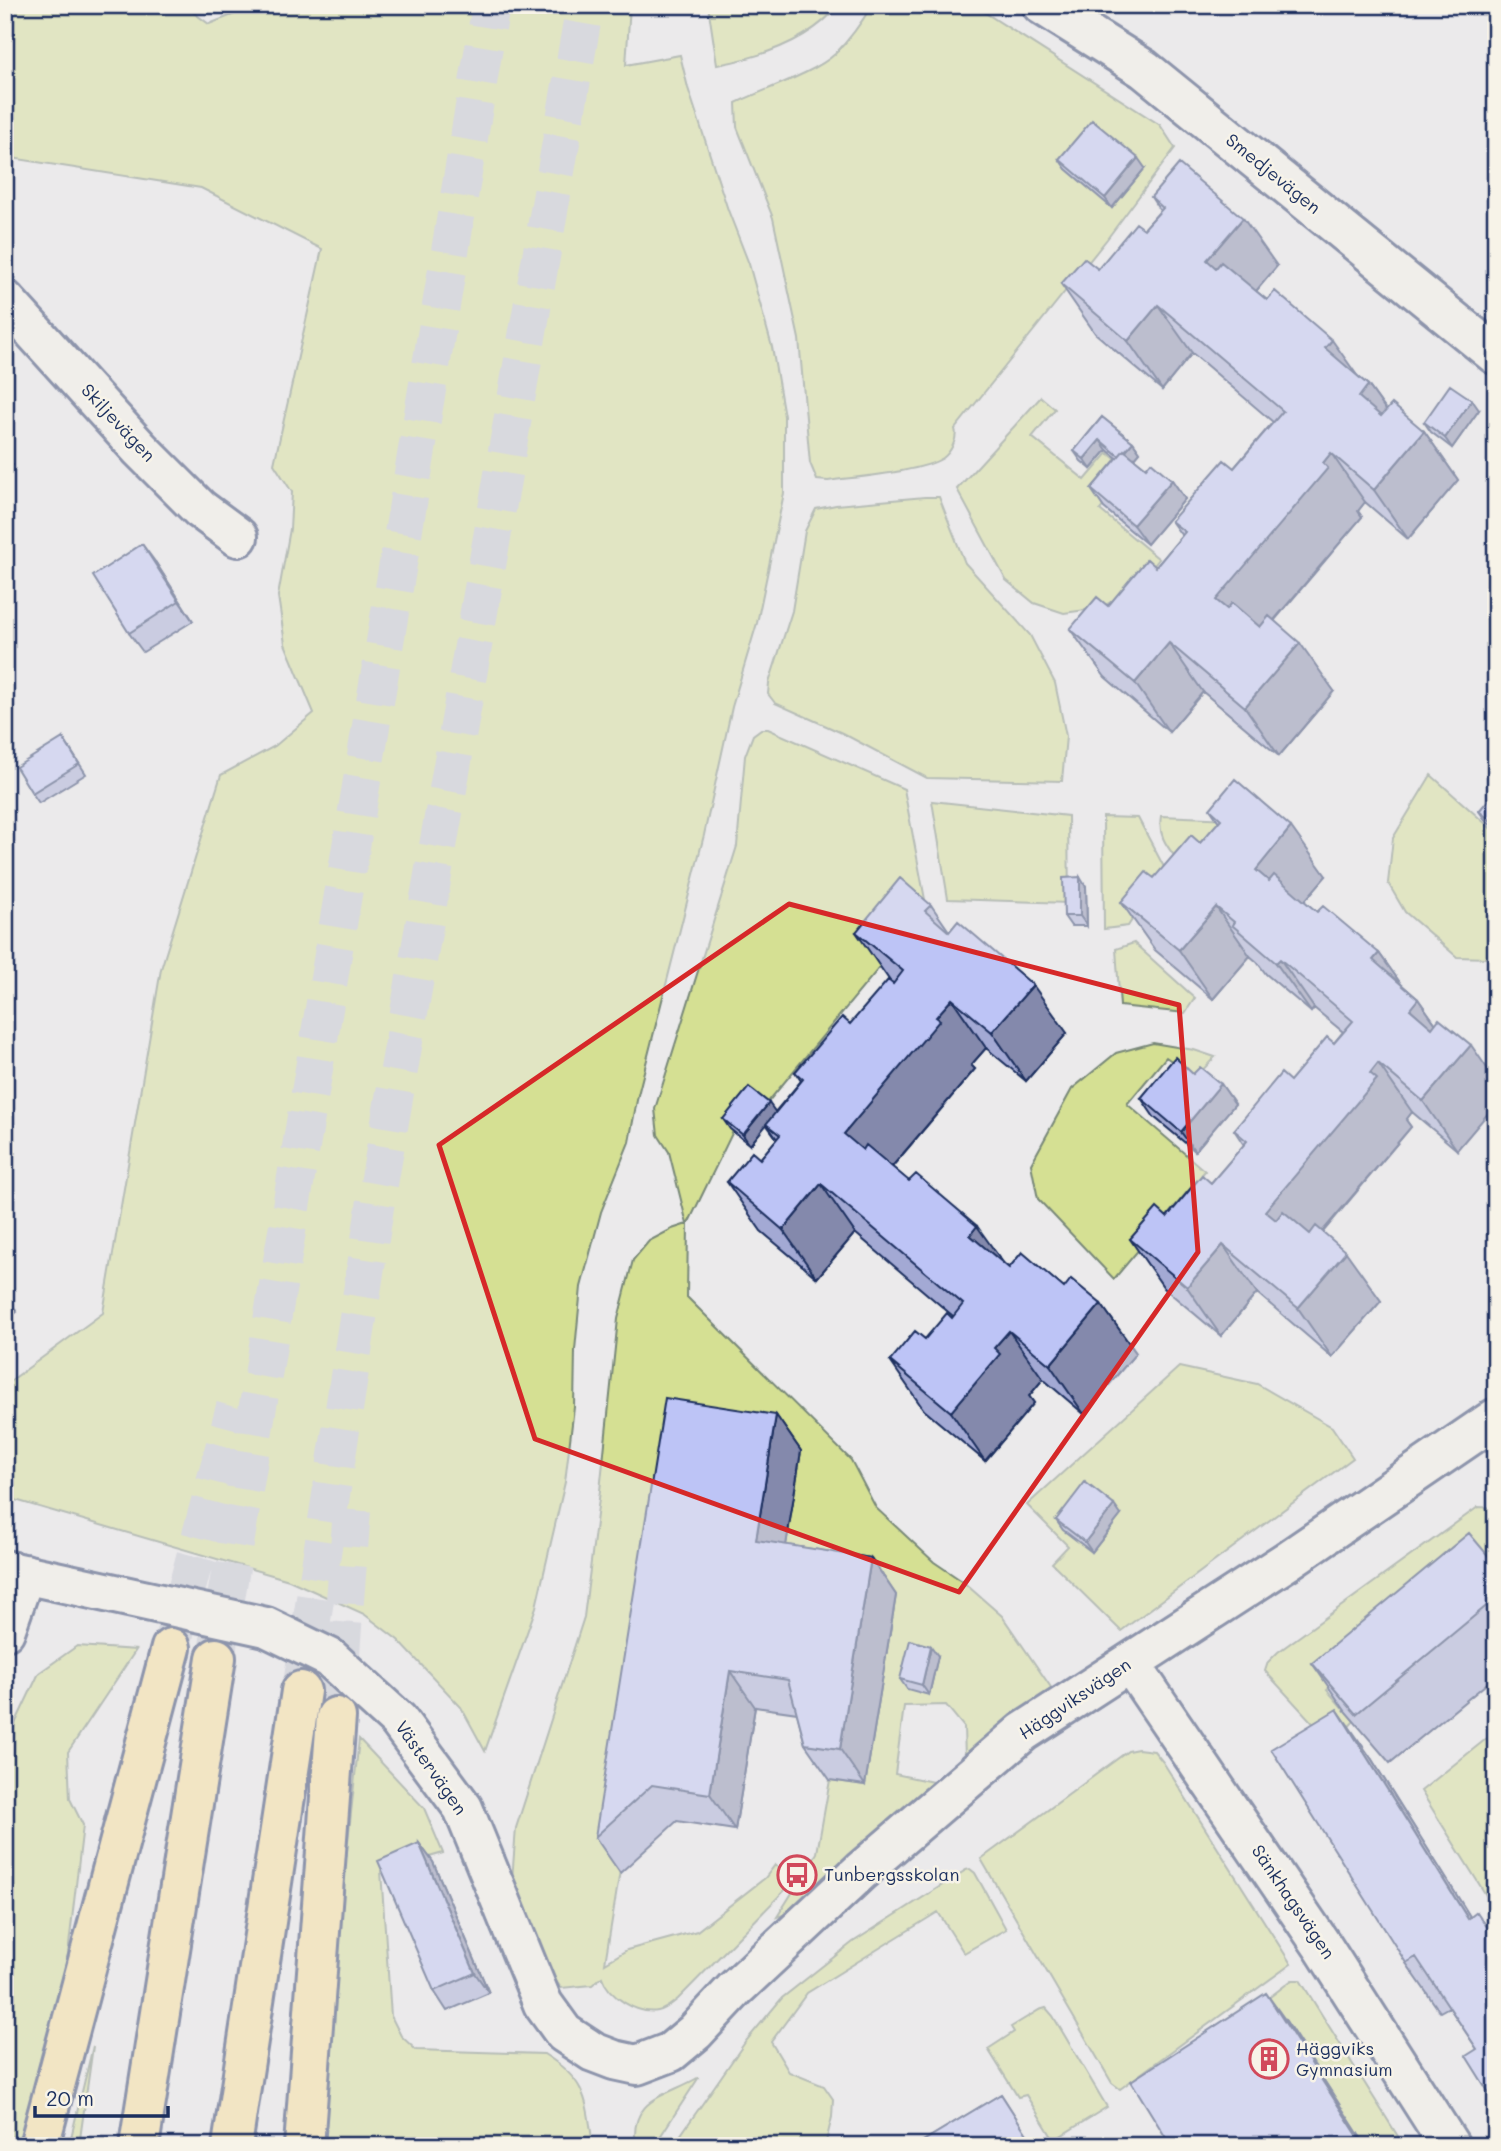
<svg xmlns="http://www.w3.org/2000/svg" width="1501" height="2151" font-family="Mali,sans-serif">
  <rect width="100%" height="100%" fill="#ebeaeb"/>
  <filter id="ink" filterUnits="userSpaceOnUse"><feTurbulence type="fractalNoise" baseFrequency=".0143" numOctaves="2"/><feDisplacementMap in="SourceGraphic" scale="14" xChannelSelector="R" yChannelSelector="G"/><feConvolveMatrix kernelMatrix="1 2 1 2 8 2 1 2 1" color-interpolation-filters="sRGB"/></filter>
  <g filter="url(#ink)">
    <path fill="#d5e093" stroke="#788878" stroke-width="2" d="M11,5H183L209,24L235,14L237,5H630L626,65L680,55L688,88L728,210L749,264L772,347L784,416V493L757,623L732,707L704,835L638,1095L629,1142L601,1212L581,1287L575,1350L574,1407L565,1482L536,1607L485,1751L461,1707L398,1640L364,1614L289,1580L5,1497V1385L103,1313L161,969L221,775L275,746L314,713L285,644L278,596L290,529L292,492L274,464L322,249L201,188L5,157V28Z
      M708,5H839C810,41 761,57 717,65Z
      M872,5H973L1160,125L1175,148L1107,239L955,429C958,438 951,452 943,458C922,472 855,477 828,481L817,480L810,463L799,339L773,218L737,127L736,103C762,90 815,73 835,54C849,40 862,22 872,5Z
      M1041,397L1055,409L1032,437L1085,480L1108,453L1131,472L1100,510L1159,559L1137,587L1100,608L1064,613L1034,603L1006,580L957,489Z
      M925,497H939L965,563L1030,635L1055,683L1066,736L1062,781L927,778L842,733L775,703L768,694L769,683L792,611L805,531L816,509L836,505Z
      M761,729H768L904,789L927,910L768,1102L753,1090L688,1224L687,1297L851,1460L876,1508L934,1562L962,1581L1002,1616L1070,1715L965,1757L964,1727L946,1705L904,1706L895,1774L961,1788L831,1900L777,1917L817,1853L830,1780L865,1785L781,1577L691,1434L605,1963L627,1950L697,1931L765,1878L775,1865L789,1877L785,1890L678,1999C673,2003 665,2010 658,2011C637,2015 608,1996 602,1977L592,1985L561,1988L546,1967L512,1880L516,1828L584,1617L600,1491L618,1319L633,1260L649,1241L672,1229L687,1224L669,1152L658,1135L655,1109L737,846L745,756L753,735Z
      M1431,775L1496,833V956L1487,958L1457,957L1405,912L1388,883L1393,838Z
      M932,801L1068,816L1069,903L948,899Z
      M1161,816L1255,820L1176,858C1165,844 1158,834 1161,816Z
      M1103,817L1138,818L1165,869L1128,926L1104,929Z
      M1134,943L1195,998L1185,1013L1120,1006L1116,949Z
      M1153,1043L1194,1050L1215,1057L1195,1078L1166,1057L1127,1104L1205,1171L1114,1279L1038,1199L1031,1164L1072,1089L1116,1053Z
      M1179,1367L1257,1384L1332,1427L1353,1458L1121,1631L1052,1563L1068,1546L1027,1505Z
      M1478,1507L1496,1508V1574L1485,1562L1327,1690L1354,1721L1337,1740L1331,1743L1265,1671L1268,1662L1278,1652Z
      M77,1646L136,1650L68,1752L70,1799L83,1825L67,1962L19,2146H5V1745L39,1673Z
      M1496,1731V1911L1421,1791Z
      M359,1739L424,1808L443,1853L381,1871L391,2016L401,2036L416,2050L544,2054C587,2081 586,2098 593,2146H315Z
      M1138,1749L1154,1751L1163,1762L1291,1964L1120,2089L1112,2083L981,1859L1128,1751Z
      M970,1869L975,1873L1006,1929L964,1953L938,1912L807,1993L771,2042L789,2072L824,2086L833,2099L832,2117L825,2146H673L746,2041L782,1998L853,1942L966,1870Z
      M1292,1980H1300L1404,2146H1366L1286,2021L1165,2077Z
      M1046,2008L1053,2016L1107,2107L1054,2140L1026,2095L1018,2097L988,2049L1014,2032L1011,2027L1039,2010Z
      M93,2046L79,2146H69Z
      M699,2077L654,2146H636C628,2098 668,2096 699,2077Z"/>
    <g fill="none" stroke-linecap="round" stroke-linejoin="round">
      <path stroke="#c1c5cf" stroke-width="38" stroke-dasharray="38 19" stroke-linecap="butt" d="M171,1648L235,1407
        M216,1658L491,5
        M301,1691L375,1207L585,5
        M336,1717L352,1510"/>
      <g stroke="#1b2f5e" stroke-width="44">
        <path id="minor" d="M1042,5L1144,69L1496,355
          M5,300L140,449L200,509L238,537
          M5,1570L266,1627L330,1658L398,1720L463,1808L543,2004L564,2033L593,2052L614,2060L637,2065L671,2052L695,2032L735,1989L861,1871L1023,1732L1287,1561L1496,1418
          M5,1631L25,1574
          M1130,1663L1323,1947L1450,2146"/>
      </g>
      <g stroke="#1b2f5e" stroke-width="44">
        <path id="highway" d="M39,2146L171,1648
          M139,2146L216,1658
          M232,2146L301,1691
          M304,2146L336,1717"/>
      </g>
      <use href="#minor" stroke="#f7f3e8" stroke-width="38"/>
      <use href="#highway" stroke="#fbdf96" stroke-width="38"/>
    </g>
    <path fill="#a3a9d4" stroke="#1b2f5e" stroke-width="2" d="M1059,159L1145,168L1112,208L1066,169Z
      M1151,197L1277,266L1256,291L1368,385L1386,410L1424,431L1458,480L1408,539L1365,502L1358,511L1362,517L1274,621L1334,691L1279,756L1203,692L1169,732L1105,677L1070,629L1108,606L1156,567L1182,536L1171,521L1234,468L1273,422L1192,353L1162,390L1095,333L1061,284L1098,269L1144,229L1160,211Z
      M1479,410L1452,448L1431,432L1424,422Z
      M1102,417L1133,442L1140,452L1134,459L1146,468L1172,480L1185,499L1147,544L1104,508L1091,489L1117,458L1107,450L1091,469L1081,461L1074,451Z
      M5,455L13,465L5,472Z
      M156,563L193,621L143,652L129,633Z
      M1496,623V646L1487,634Z
      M63,738L86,774L39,803L32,793Z
      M1496,791V829L1486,821L1479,811Z
      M1210,809L1326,876L1304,901L1317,912L1379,953L1401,984L1418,999L1435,1023L1457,1150L1412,1112L1406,1120L1411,1127L1323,1232L1381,1301L1332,1357L1257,1293L1221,1336L1164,1288L1130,1239L1167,1217L1211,1183L1244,1145L1234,1130L1334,1043L1343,1032L1314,1008L1311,1012L1266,974L1257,962L1250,956L1213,999L1155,950L1121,902L1200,843L1219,822Z
      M1086,887L1087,926H1071L1064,916Z
      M931,905L949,931L1067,1033L1026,1081L986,1048L971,1065L975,1069L892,1167L1009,1268L1064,1288L1101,1304L1136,1353L1084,1414L1043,1379L1029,1396L1034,1403L985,1461L924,1410L890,1361L925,1339L953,1316L855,1233L817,1278L761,1231L727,1182L760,1159L777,1139L766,1124L750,1145L730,1129L723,1119L775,1112L801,1081L795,1072L850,1024L893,983L890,981L856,932Z
      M1193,1074L1221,1084L1235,1104L1195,1151L1154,1117L1141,1098Z
      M5,1295L17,1312L5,1320Z
      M776,1415L801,1451L786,1545L871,1558L896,1595L865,1785L830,1780L805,1744L797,1713L755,1707L735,1830L677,1821L620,1873L595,1837Z
      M1121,1515L1092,1552L1063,1530L1056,1520Z
      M1496,1565V1676L1390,1763L1346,1712L1312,1663Z
      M938,1656L929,1695L907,1689L900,1679Z
      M1371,1758L1470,1917L1477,2049L1449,2007L1440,2012L1406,1963Z
      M419,1843L433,1862L489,1993L447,2011L434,1991Z
      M1001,2094L1034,2146H915Z"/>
    <path fill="#8489ac" stroke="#1b2f5e" stroke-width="2" d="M1138,158L1145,168L1112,208L1105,198Z
      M1243,218L1277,266L1241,309L1207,260Z
      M1158,305L1192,353L1162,390L1128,341Z
      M1332,340L1366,388L1368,385L1403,434L1393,446L1325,348Z
      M1472,400L1479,410L1452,448L1445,438Z
      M1424,431L1458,480L1408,539L1374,490Z
      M1100,440L1107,450L1091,469L1084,459Z
      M1133,442L1140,452L1127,467L1120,457Z
      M1331,453L1365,502L1358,511L1362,517L1250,648L1216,600Z
      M1172,480L1185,499L1147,544L1133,525Z
      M142,544L156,563L193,621L179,601Z
      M1169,643L1203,692L1169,732L1135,683Z
      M1300,643L1334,691L1279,756L1245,707Z
      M1291,827L1326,876L1290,918L1256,870Z
      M1080,877L1086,887L1087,926L1080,916Z
      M1216,907L1250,956L1213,999L1179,950Z
      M1379,953L1414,1002L1373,960Z
      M1280,959L1314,1008L1311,1012L1276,963Z
      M1033,985L1067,1033L1026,1081L992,1032Z
      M952,999L986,1048L971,1065L975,1069L878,1183L844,1134L936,1017Z
      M1418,999L1452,1047L1410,1009Z
      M1471,1045L1496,1081V1104L1457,1150L1423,1101Z
      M1378,1063L1412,1112L1406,1120L1411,1127L1299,1259L1265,1211Z
      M1221,1084L1235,1104L1195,1151L1181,1132Z
      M769,1103L776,1113L750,1145L743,1135Z
      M821,1184L855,1233L817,1278L783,1230Z
      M977,1226L1012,1275L970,1235Z
      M1223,1245L1257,1293L1221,1336L1187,1287Z
      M1346,1252L1381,1301L1332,1357L1298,1308Z
      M1101,1304L1136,1353L1084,1414L1050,1365Z
      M1009,1331L1043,1379L1029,1396L1034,1403L985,1461L951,1412L994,1348Z
      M776,1415L801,1451L781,1577L756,1540Z
      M1114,1505L1121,1515L1092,1552L1085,1542Z
      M871,1558L896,1595L865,1785L840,1749Z
      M931,1646L938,1656L929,1695L922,1685Z
      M730,1671L755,1707L735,1830L710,1794Z
      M1337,1709L1371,1758L1496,1958L1468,1919Z
      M419,1843L433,1862L489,1993L475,1973Z
      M1266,1993L1286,2021L1366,2146H1364Z"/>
    <path fill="#bdc4f6" stroke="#1b2f5e" stroke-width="2" d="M1092,120L1138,158L1105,198L1059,159Z
      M1179,164L1243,218L1207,260L1216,268L1221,262L1267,300L1275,291L1332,340L1325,348L1368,385L1359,397L1381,416L1392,404L1424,431L1374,490L1331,453L1323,463L1328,468L1216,600L1227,609L1232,603L1260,627L1269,616L1300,643L1245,707L1169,643L1135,683L1070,629L1097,597L1108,606L1147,559L1156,567L1185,532L1171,521L1224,460L1234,468L1283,411L1158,305L1128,341L1061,284L1084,258L1098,269L1136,223L1144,229L1163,208L1151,197Z
      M1450,385L1472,400L1445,438L1424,422Z
      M1102,417L1133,442L1125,451L1124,450L1119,456L1100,440L1084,459L1074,451Z
      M1124,450L1146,468L1151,462L1172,480L1133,525L1091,489Z
      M142,544L179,601L129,633L93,576Z
      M1496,623V641L1487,634Z
      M63,738L79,764L32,793L16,767Z
      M1235,779L1291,827L1256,870L1269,881L1274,875L1317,912L1323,906L1379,953L1373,960L1418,999L1410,1009L1432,1028L1439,1019L1471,1045L1423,1101L1378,1063L1370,1073L1377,1079L1265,1211L1276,1220L1283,1211L1310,1234L1316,1226L1346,1252L1298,1308L1223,1245L1187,1287L1130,1239L1157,1208L1167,1217L1202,1175L1211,1183L1247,1141L1234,1130L1281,1073L1290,1081L1327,1037L1334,1043L1353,1021L1280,959L1276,963L1232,925L1234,922L1216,907L1179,950L1121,902L1146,872L1154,878L1191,835L1200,843L1221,819L1210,809Z
      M1496,791V825L1479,811Z
      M1080,877V916H1064L1063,878Z
      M900,878L931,905L925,911L949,932L958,921L1033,985L992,1032L952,999L936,1017L940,1020L844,1134L863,1150L866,1145L909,1181L916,1174L977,1226L970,1235L1009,1268L1022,1252L1064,1288L1071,1279L1101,1304L1050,1365L1009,1331L994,1348L1000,1354L951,1412L890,1361L915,1331L925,1339L947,1313L952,1318L963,1304L821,1184L783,1230L727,1182L752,1152L760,1159L780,1135L766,1124L803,1079L795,1072L842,1017L850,1024L888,980L893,984L903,971L856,932Z
      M1175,1057L1193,1074L1200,1067L1221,1084L1181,1132L1141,1098Z
      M749,1087L769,1103L743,1135L723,1119Z
      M665,1398L776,1415L756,1540L871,1558L840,1749L805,1744L788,1680L730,1671L710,1794L652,1785L595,1837Z
      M1085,1482L1114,1505L1085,1542L1056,1520Z
      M1469,1533L1496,1565V1598L1356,1714L1312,1663Z
      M910,1640L931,1646L922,1685L900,1679Z
      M1337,1709L1468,1919L1477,1912L1496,1940V2104L1466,2056L1477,2049L1416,1957L1406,1963L1271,1749Z
      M419,1843L475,1973L434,1991L378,1861Z
      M1266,1993L1364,2146H1171L1131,2081Z
      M1001,2094L1030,2139L1019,2146H915Z"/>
  </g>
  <path d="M0 0H1501V2151H0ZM789,904L1179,1005L1198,1252L959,1592L535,1439L439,1145Z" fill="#ebeaeb" fill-opacity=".55" fill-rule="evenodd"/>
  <path fill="none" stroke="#d62828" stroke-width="5" stroke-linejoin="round" d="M789,904L1179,1005L1198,1252L959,1592L535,1439L439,1145Z"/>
  <defs>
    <g id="bus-ring" transform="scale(2.0125)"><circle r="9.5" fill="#f7f3e8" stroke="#d1495b" stroke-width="1.5"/><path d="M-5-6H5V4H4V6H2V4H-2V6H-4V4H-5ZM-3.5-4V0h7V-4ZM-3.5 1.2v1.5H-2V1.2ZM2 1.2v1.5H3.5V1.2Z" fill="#d1495b"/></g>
    <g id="building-ring" transform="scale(2.0125)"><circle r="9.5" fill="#f7f3e8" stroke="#d1495b" stroke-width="1.5"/><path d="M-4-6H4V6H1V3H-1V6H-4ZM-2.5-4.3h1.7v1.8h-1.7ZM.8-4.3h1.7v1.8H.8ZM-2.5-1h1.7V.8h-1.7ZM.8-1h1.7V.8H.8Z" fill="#d1495b"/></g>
  </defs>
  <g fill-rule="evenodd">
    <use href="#bus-ring" x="797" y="1875"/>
    <use href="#building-ring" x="1269" y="2059"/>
  </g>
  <g text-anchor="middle" stroke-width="5" stroke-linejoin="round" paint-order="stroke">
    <g font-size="18" fill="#1b2f5e" stroke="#f7f3e8">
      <text transform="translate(1273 174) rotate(39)" y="6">Smedjevägen</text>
      <text transform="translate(118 423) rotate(47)" y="6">Skiljevägen</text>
      <text transform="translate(1075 1699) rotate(-34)" y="6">Häggviksvägen</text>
      <text transform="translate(431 1768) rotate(55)" y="6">Västervägen</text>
      <text transform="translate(1293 1902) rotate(56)" y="6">Sänkhagsvägen</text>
    </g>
    <g font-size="18" fill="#1b2f5e" stroke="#f7f3e8" text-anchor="start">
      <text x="824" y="1881">Tunbergsskolan</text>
      <text x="1296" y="2055">Häggviks<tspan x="1296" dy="21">Gymnasium</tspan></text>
    </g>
  </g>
  <rect width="1501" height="2151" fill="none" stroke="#f7f3e8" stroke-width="28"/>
  <rect x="14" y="14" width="1473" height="2123" fill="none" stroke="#1b2f5e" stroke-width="2.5" filter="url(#ink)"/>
  <path d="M35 2106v10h133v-10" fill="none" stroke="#1b2f5e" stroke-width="3.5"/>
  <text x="46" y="2106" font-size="21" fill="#1b2f5e" stroke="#f7f3e8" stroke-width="5" paint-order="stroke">20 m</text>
</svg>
